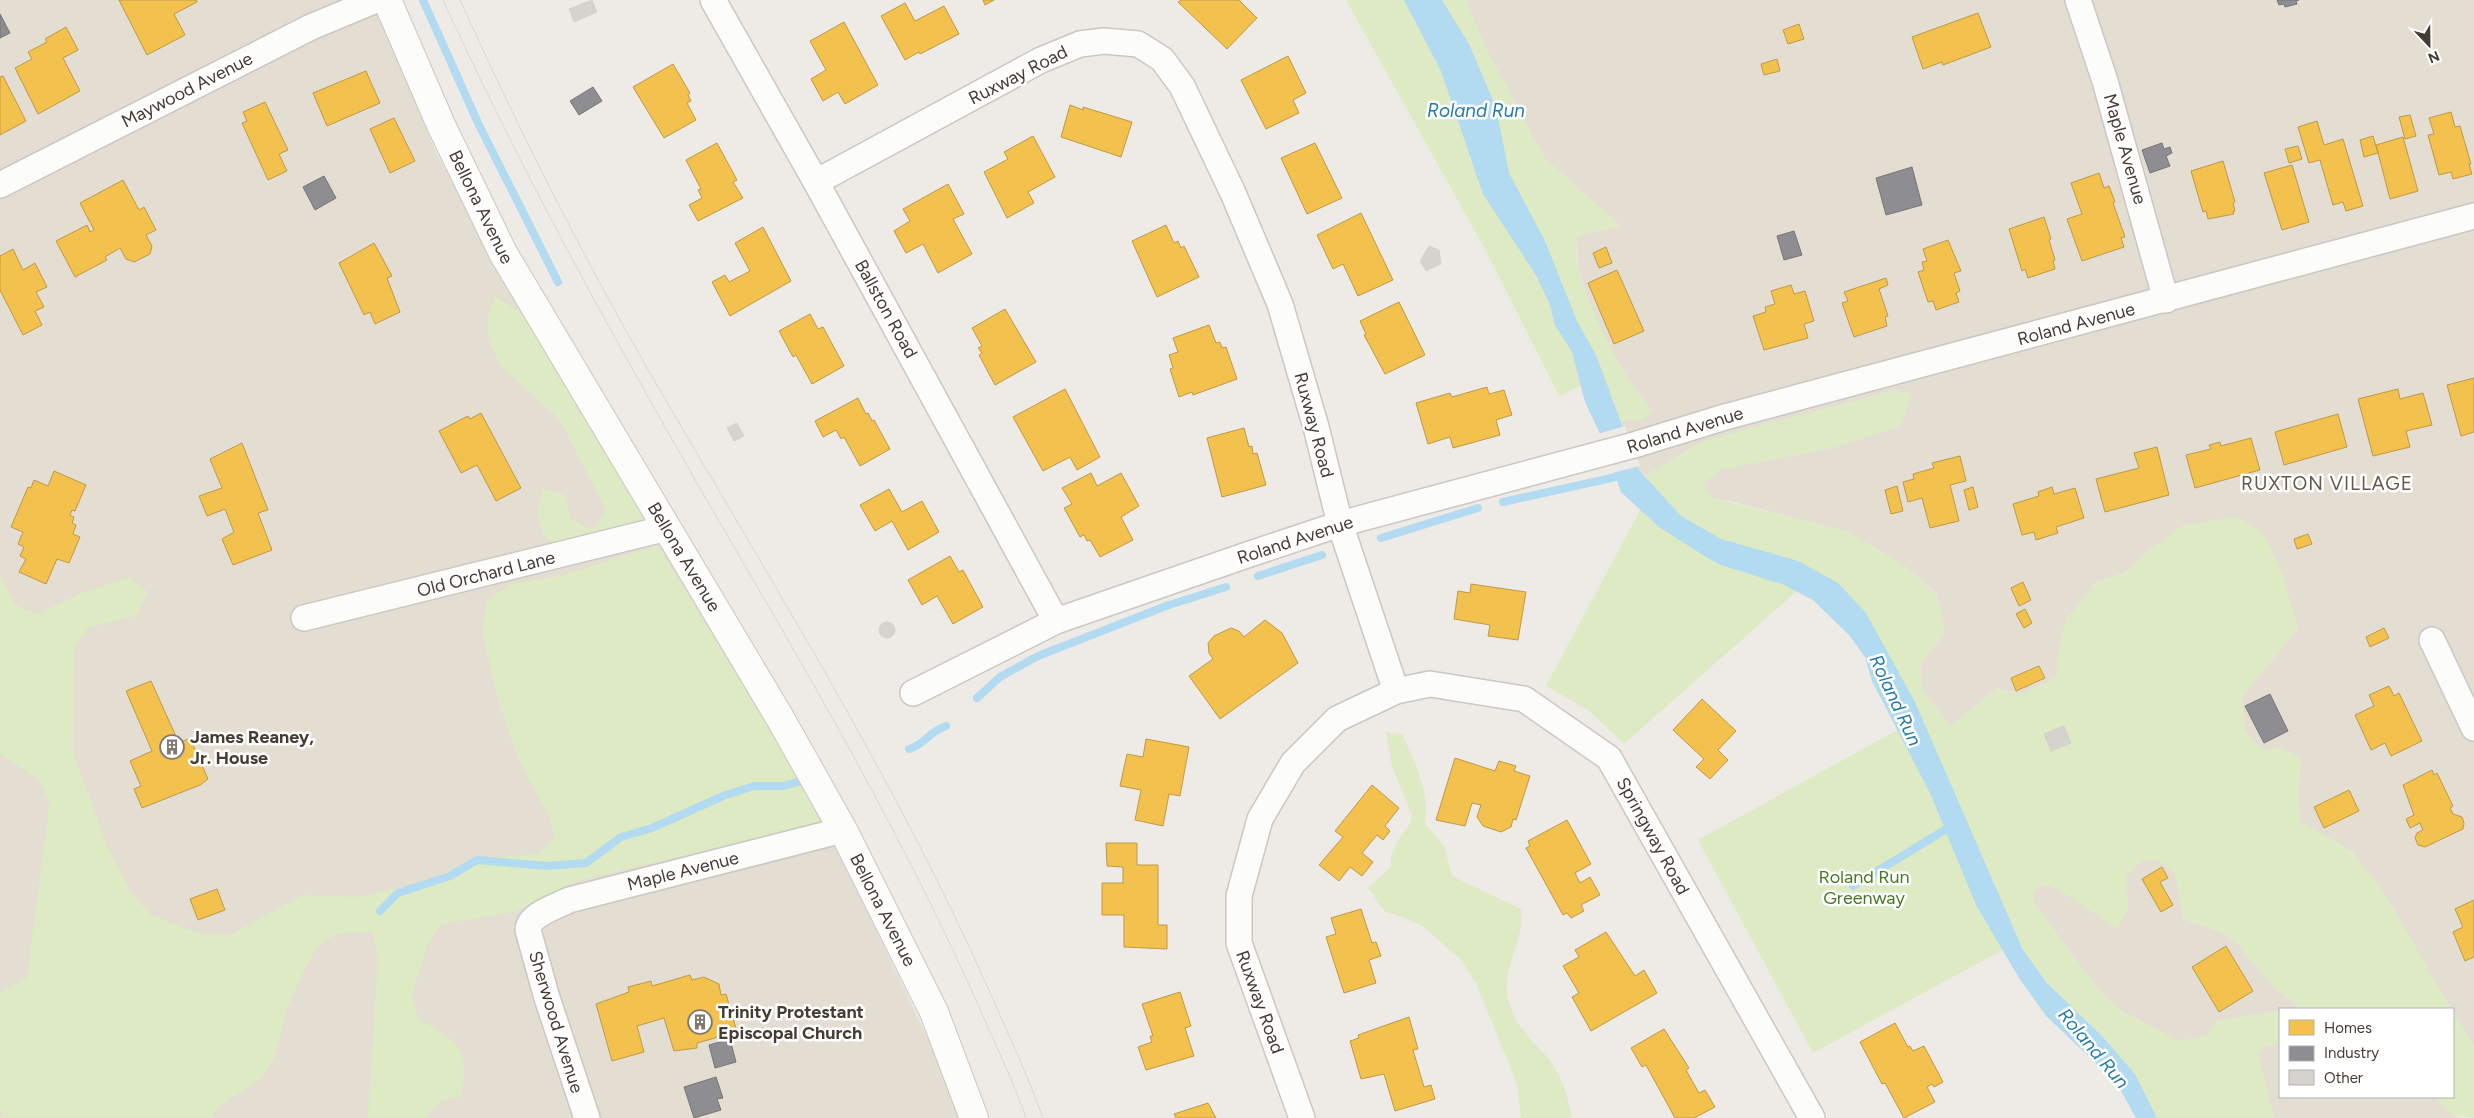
<svg xmlns="http://www.w3.org/2000/svg" width="2474" height="1118" font-family="Figtree,sans-serif">
  <rect width="100%" height="100%" fill="#eeebe6"/>
  <path fill="#e3ddd2" d="M0,0H373L435,150L500,271L808,789L934,1051L960,1118H0Z
    M1466,0H2474V1046L2430,975L2383,892L2352,852L2300,822L2298,792L2301,759L2281,748L2263,750L2245,731L2242,697L2298,628L2236,517L2183,526L2152,548L2125,572L2094,584L2061,635L2056,678L2022,694L1997,689L1950,726L1922,689L1920,664L1945,633L1937,594L1906,567L1848,532L1729,501L1687,494L1722,469L1828,449L1901,426L1892,391L1704,441L1645,476L1639,470L1621,421L1645,418L1652,411L1637,393L1600,336L1578,267L1577,236L1621,226L1545,159L1485,47Z
    M2156,859L2175,873L2184,919L2218,931L2238,944L2276,990L2300,1007L2218,1021L2205,1050L2193,1049L2120,1010L2099,991L2032,900L2035,889L2047,885L2128,909L2126,875L2143,860Z
    M2280,1044V1097H2435L2452,1115L2463,1118H2192L2266,1046Z"/>
  <path fill="#ddeac3" fill-rule="evenodd" d="M1346,0H1466L1485,47L1545,159L1621,226L1577,236C1577,246 1576,258 1578,267C1588,310 1624,379 1653,411L1645,418L1621,421L1603,375L1559,396L1486,251ZM1458,26L1469,44L1494,105Z
    M494,296L528,317L654,515L637,529L565,551L544,537L537,513L542,488L565,495L571,519L593,530L606,510L559,419L501,367L490,344L487,321Z
    M1892,391L1912,393L1901,426L1828,449L1722,469L1703,484L1713,498L1848,532L1906,567L1937,595L1945,633L1920,664L1922,689L1950,726L1997,689L2022,694L2056,678L2061,635L2067,618L2095,584L2125,572L2152,548L2183,526L2236,517L2263,532L2283,576L2298,628L2242,697L2245,731L2263,750L2281,748L2301,759L2298,792L2300,822C2315,831 2342,842 2353,854C2394,897 2419,959 2452,1009H2288L2300,1007L2276,990L2238,944L2218,931L2184,919L2175,873L2156,859L2143,860L2126,875L2128,909L2117,929L2059,890L2047,885L2035,889L2032,900L2099,991L2120,1010L2179,1041L2208,1035L2210,1028L2218,1021L2280,1010V1044L2266,1046L2258,1054L2274,1118H2157C2140,1085 2128,1063 2102,1036C2073,1006 2036,980 2019,941L1813,1053L1698,840L1921,717L1805,584L1624,744L1589,711L1546,686L1653,486L1645,476L1703,441Z
    M658,545L825,821L578,881L515,912L441,924L427,946L412,995L419,1020C460,1041 470,1050 461,1097L443,1099L425,1118H368L378,958L372,932C355,932 334,931 321,944C311,953 289,1001 285,1015C280,1035 278,1056 266,1072C253,1092 221,1096 212,1118H3L0,1107V992L27,978L50,801L38,779L0,754V574L15,605L37,614L81,593L129,577L148,592L136,616L87,628L74,649L73,752L107,846L131,893L151,915L202,935L231,934L303,895L357,897L407,886L489,858L538,854L555,837L547,813L518,759L499,704L482,632L487,600L511,584L564,575Z
    M1386,732L1403,735C1414,763 1431,792 1425,823L1444,846L1452,876L1521,909C1526,940 1499,970 1509,1002C1518,1031 1531,1038 1548,1058C1562,1076 1568,1096 1572,1118H1521L1517,1084L1476,983L1462,961L1424,927L1403,917L1385,912L1368,888L1391,867V857L1398,840L1410,824L1412,815L1392,766Z
    M2453,1011L2474,1046V1118L2452,1115L2435,1097H2453Z"/>
  <path fill="#b2daf0" d="M1404,0H1442L1469,44L1496,107L1509,173L1545,241L1577,321L1596,355L1639,470L1681,516L1721,539L1798,561L1838,583L1866,613L1915,702L2023,950L2047,983L2103,1037L2135,1074L2157,1118H2136L2116,1082L2046,1016L2019,978L1976,905L1930,793L1872,681L1865,657L1849,635L1813,600L1782,584L1721,565L1706,557L1659,527L1621,492L1601,436L1585,402L1572,352L1555,325L1550,305L1537,277L1483,194L1441,71Z"/>
  <path fill="#eeebe6" d="M1625,426L1640,466L1612,473L1598,434Z"/>
  <path fill="#f2c14e" stroke="#be9946" d="M119,0H196L197,2L174,14L185,35L147,55Z
    M983,0H994L985,5Z
    M1181,0H1239L1257,18L1227,49L1178,2Z
    M905,3L915,21L944,6L959,34L920,54L919,52L905,60L881,16Z
    M1978,13L1991,47L1943,65L1942,62L1923,69L1912,37Z
    M844,22L878,85L845,104L838,92L823,101L811,79L826,70L810,41Z
    M1799,24L1804,39L1788,44L1783,30Z
    M66,27L78,50L63,58L80,91L38,114L15,68L32,59L28,52L47,42L45,39Z
    M1288,56L1306,93L1293,100L1299,113L1266,129L1241,80Z
    M1777,59L1780,71L1764,75L1761,64Z
    M673,64L690,93L688,95L691,101L687,103L696,120L664,138L633,87Z
    M366,71L380,103L327,126L313,93Z
    M3,76L26,121L0,135V77Z
    M265,102L288,150L279,154L287,171L268,180L242,123L247,121L243,112Z
    M1070,105L1083,110V107L1132,122L1121,157L1061,137Z
    M2451,112L2455,127L2460,126L2471,164H2469L2472,174L2453,179L2451,172L2439,175L2428,135L2434,134L2429,118Z
    M2410,115L2416,136L2405,139L2399,117Z
    M394,118L415,161L390,173L370,129Z
    M2317,121L2324,145L2343,139L2363,206L2346,211L2343,202L2333,205L2320,160L2309,163L2298,127Z
    M1033,136L1055,177L1028,192L1034,203L1007,218L984,172L1008,159L1004,152Z
    M2373,136L2378,153L2364,157L2360,140Z
    M2403,137L2418,191L2390,199L2376,145Z
    M717,143L737,180L733,182L743,198L698,221L689,205L702,198L698,190L701,189L686,160Z
    M1315,143L1342,198L1307,214L1281,158Z
    M2298,146L2302,159L2289,163L2285,149Z
    M2223,161L2235,202L2233,203L2235,211H2233L2234,214L2208,219L2206,211L2203,212L2191,171Z
    M2292,165L2309,222L2282,230L2264,173Z
    M2099,173L2104,188L2109,186L2115,202L2113,203L2125,237L2121,238L2124,247L2082,261L2067,219L2082,214L2071,183Z
    M123,180L139,210L144,207L156,230L146,235L152,246L150,254L134,262L126,259L120,248L105,257L107,260L75,277L56,241L87,225L90,232L94,230L80,203Z
    M948,184L964,214L953,219L972,254L938,273L923,244L906,253L894,231L910,221L903,209Z
    M1361,213L1393,280L1358,296L1343,264L1333,269L1317,235Z
    M2044,217L2051,239L2049,240L2055,260L2053,261L2055,269L2028,278L2025,269L2022,271L2009,229Z
    M1166,225L1174,243L1178,241L1181,248L1184,246L1199,277L1157,297L1132,241Z
    M763,227L791,281L730,316L712,282L725,275L729,282L750,271L735,243Z
    M1948,240L1961,271L1954,273L1960,291L1956,293L1959,302L1936,310L1933,301L1928,302L1918,272L1924,270L1922,262L1927,261L1923,249Z
    M374,243L392,276L387,278L400,312L375,324L370,312L364,315L339,263Z
    M1606,247L1612,263L1599,268L1593,253Z
    M13,249L23,270L35,263L47,287L36,292L44,307L35,311L42,325L23,335L0,290V256Z
    M1617,270L1644,331L1614,344L1588,283Z
    M1886,278L1888,285L1879,289L1888,316L1885,317L1887,326L1854,337L1842,303L1848,301L1844,292Z
    M1791,285L1794,294L1805,291L1814,321L1804,324L1808,338L1764,350L1753,316L1766,312L1765,307L1775,304L1771,291Z
    M1399,302L1425,355L1385,374L1364,335L1366,334L1360,321Z
    M1005,309L1036,362L995,385L979,355L982,353L978,348L982,346L972,328Z
    M810,314L818,329L823,327L844,366L812,384L796,355L793,357L779,331Z
    M1209,325L1216,343L1220,342L1222,348L1226,347L1237,379L1193,395L1192,392L1179,397L1170,369L1173,368L1169,355L1178,352L1173,338Z
    M2474,378V432L2461,436L2447,385Z
    M1487,387L1489,394L1504,390L1512,415L1496,420L1500,435L1453,448L1450,437L1428,444L1416,403L1450,393L1452,397Z
    M1065,389L1100,457L1077,470L1070,457L1043,471L1013,417Z
    M2398,389L2400,399L2423,393L2432,425L2406,431L2410,447L2373,456L2358,399Z
    M858,398L866,414L868,413L872,421L874,420L890,449L860,466L844,437L841,439L836,430L823,437L815,421Z
    M481,413L521,488L496,501L477,465L461,473L439,431L468,416L470,419Z
    M2338,414L2347,447L2284,465L2275,432Z
    M1244,428L1249,447L1252,446L1253,454L1257,453L1266,485L1222,497L1207,438Z
    M2251,438L2260,470L2195,488L2186,455L2211,449L2209,445L2220,442L2221,446Z
    M242,443L268,510L258,513L272,550L233,565L222,539L234,532L225,509L207,516L199,496L222,488L210,459Z
    M2157,447L2169,495L2105,512L2096,479L2139,468L2134,453Z
    M1960,456L1966,481L1950,485L1959,521L1930,528L1922,498L1908,502L1903,482L1914,479L1913,474L1934,468L1932,463Z
    M54,471L86,485L75,511L72,510L70,515L74,517L72,523L76,525L73,534L80,537L69,563L57,559L46,584L19,572L26,559L20,556L24,547L18,544L23,532L11,527L28,487L31,488L34,480L48,486Z
    M1091,473L1097,486L1121,473L1139,506L1121,517L1133,540L1100,557L1090,540L1087,541L1084,535L1080,537L1064,508L1072,504L1062,488Z
    M1897,486L1903,511L1891,514L1885,490Z
    M1973,487L1978,507L1969,510L1964,490Z
    M2052,487L2054,494L2075,488L2084,518L2056,527L2058,533L2036,540L2034,532L2022,535L2013,504L2039,496L2038,492Z
    M889,489L902,512L922,501L939,532L908,550L892,521L875,531L860,505Z
    M2308,534L2312,544L2297,549L2294,539Z
    M950,556L959,572L963,570L983,607L953,624L937,596L922,605L908,580Z
    M2023,582L2031,600L2019,606L2011,588Z
    M1471,584L1526,592L1518,640L1488,636L1490,625L1454,619L1458,591L1470,593Z
    M2025,609L2032,623L2024,628L2016,614Z
    M1265,620L1282,633L1298,663L1220,719L1189,676L1213,659L1209,653L1208,643L1214,636L1231,628L1239,631L1244,637Z
    M2384,628L2389,638L2370,647L2366,637Z
    M2039,666L2045,678L2016,691L2011,678Z
    M151,681L179,743L190,738L208,779L200,785L142,808L134,789L141,786L130,761L152,751L126,691Z
    M2389,686L2394,696L2399,693L2422,741L2391,756L2385,743L2371,750L2355,715L2374,706L2369,695Z
    M1702,699L1736,731L1718,750L1728,760L1710,779L1696,767L1704,759L1673,730Z
    M1146,739L1189,747L1180,796L1169,794L1163,826L1135,820L1141,790L1120,786L1127,754L1143,757Z
    M1455,758L1495,771L1499,761L1516,766L1514,771L1530,776L1516,820L1513,819L1511,827L1501,832L1483,826L1477,817L1481,805L1472,803L1465,826L1436,820Z
    M2432,770L2434,775L2437,773L2453,806L2450,808L2453,814L2462,817L2464,823L2463,829L2425,847L2418,845L2415,838L2417,833L2423,830L2420,823L2410,828L2406,819L2414,815L2403,785Z
    M1372,785L1399,808L1385,826L1390,831L1383,840L1377,835L1362,853L1373,862L1362,876L1350,867L1339,881L1319,865L1343,837L1335,831Z
    M2349,790L2359,811L2324,828L2314,807Z
    M1567,820L1591,864L1575,873L1580,883L1590,877L1600,895L1581,905L1584,911L1571,918L1567,913L1563,915L1526,848L1530,846L1528,841Z
    M1106,843H1137V865H1158V925H1167V949L1124,947V915H1102V883H1123V867L1107,866Z
    M2162,867L2168,878L2160,882L2173,905L2161,912L2142,879Z
    M217,889L225,910L198,920L190,899Z
    M2474,900V957L2465,961L2453,932L2463,927L2455,909Z
    M1361,909L1372,943L1376,942L1381,956L1369,960L1376,983L1344,993L1326,937L1336,934L1331,918Z
    M1606,932L1635,976L1644,970L1657,993L1591,1031L1572,997L1579,993L1563,966L1579,957L1575,950Z
    M2226,946L2253,991L2219,1012L2192,967Z
    M690,975L692,980L704,977L719,984L721,995L726,994L737,1032L697,1043V1048L674,1051L664,1018L637,1026L644,1052L612,1061L596,1004L629,992L628,987L651,981L652,986Z
    M1180,992L1191,1026L1185,1028L1194,1056L1146,1070L1138,1047L1152,1042L1150,1036H1153L1142,1004Z
    M1409,1017L1418,1049L1413,1050L1424,1087L1431,1085L1435,1099L1395,1111L1384,1074L1361,1079L1350,1041L1359,1038L1358,1035Z
    M1895,1023L1908,1047L1910,1046L1913,1051L1924,1046L1943,1082L1934,1087L1932,1084L1927,1087L1935,1102L1904,1118L1885,1083L1882,1084L1860,1042Z
    M1664,1029L1689,1068L1686,1070L1699,1093L1705,1090L1715,1107L1694,1118H1675L1646,1065L1642,1067L1631,1048Z
    M1208,1103L1216,1118H1176L1174,1114Z"/>
  <path fill="#8d8d92" stroke="#777575" d="M2277,0H2299L2296,1L2297,4L2285,7L2284,4L2279,5Z
    M0,14L10,33L0,38Z
    M593,87L602,101L579,115L570,101Z
    M2162,143L2164,149L2170,147L2172,153L2166,156L2170,166L2150,173L2142,150Z
    M1912,167L1922,205L1886,215L1876,178Z
    M324,176L336,198L315,210L303,187Z
    M1794,231L1802,255L1784,260L1777,236Z
    M2270,694L2288,731L2264,743L2245,706Z
    M730,1039L736,1062L715,1068L709,1045Z
    M716,1077L723,1098L717,1099L721,1110L694,1118L684,1087Z"/>
  <g fill="none" stroke-linecap="round" stroke-linejoin="round">
    <path stroke="#b2daf0" stroke-width="8" d="M423,0L478,123L558,282
      M1503,502L1625,475
      M1381,538L1478,508
      M1258,576L1322,555
      M977,698L1000,677L1038,656L1166,606L1226,587
      M909,749C928,743 926,733 946,726
      M1853,886L1953,825
      M380,911L398,893L450,876L477,860L547,866L586,863L621,837L652,828L723,796L754,786H784L804,780"/>
  </g>
  <path fill="#d6d2cd" stroke="#d6d2cc" d="M592,0L597,12L574,22L569,9Z
    M1429,246L1439,250L1441,264L1426,271L1420,261Z
    M737,423L744,436L734,441L727,428Z
    M879 630a8 8 0 1 1 16 0a8 8 0 1 1-16 0Z
    M2064,726L2071,743L2051,751L2044,734Z"/>
  <g fill="none" stroke-linecap="round" stroke-linejoin="round">
    <g stroke="#cbc7c2" stroke-width="28">
      <path id="minor" d="M713,0L816,182L1056,621
        M2078,0L2105,81L2166,300
        M816,182L1041,60L1080,44L1104,41L1138,44L1162,59L1182,86L1233,193L1280,304L1316,427L1340,524L1396,691
        M0,185L311,27L376,0
        M304,618L667,528
        M2432,640L2474,728
        M913,693L1056,621L1247,555L1340,524L1634,445L1725,417L2474,216
        M587,1118L547,998L528,930C529,914 556,907 569,900L843,830
        M1302,1118L1239,943V896L1260,819L1293,763L1337,719L1396,691L1430,684L1524,699L1609,758L1812,1118"/>
    </g>
    <g stroke="#cbc7c2" stroke-width="30">
      <path id="tertiary" d="M387,0L441,125L503,253L780,718L843,830L934,1012L974,1118"/>
    </g>
    <use href="#minor" stroke="#fcfcfb" stroke-width="25"/>
    <use href="#tertiary" stroke="#fcfcfb" stroke-width="28"/>
    <path stroke="#d8d7d7" stroke-width="1" d="M443,0C532,194 634,375 741,559C827,706 910,852 979,1007C995,1044 1013,1080 1026,1118
      M460,0C513,117 571,233 634,345C757,560 891,768 991,995C1009,1036 1028,1076 1043,1118"/>
  </g>
  <defs>
    <g id="building-ring" transform="scale(1.25)"><circle r="9.5" fill="#fff" stroke="#807971" stroke-width="1.5"/><path d="M-4-6H4V6H1V3H-1V6H-4ZM-2.5-4.3h1.7v1.8h-1.7ZM.8-4.3h1.7v1.8H.8ZM-2.5-1h1.7V.8h-1.7ZM.8-1h1.7V.8H.8Z" fill="#807971"/></g>
  </defs>
  <g fill-rule="evenodd">
    <use href="#building-ring" x="172" y="747"/>
    <use href="#building-ring" x="700" y="1022"/>
  </g>
  <g text-anchor="middle" stroke-width="5" stroke-linejoin="round" paint-order="stroke">
    <g font-size="18" fill="#443c32" stroke="#fff">
      <text transform="translate(1018 75) rotate(-27)" y="6">Ruxway Road</text>
      <text transform="translate(187 90) rotate(-27)" y="6">Maywood Avenue</text>
      <text transform="translate(2125 149) rotate(74)" y="6">Maple Avenue</text>
      <text transform="translate(481 207) rotate(64)" y="6">Bellona Avenue</text>
      <text transform="translate(886 309) rotate(61)" y="6">Ballston Road</text>
      <text transform="translate(2076 324) rotate(-15)" y="6">Roland Avenue</text>
      <text transform="translate(1314 425) rotate(75)" y="6">Ruxway Road</text>
      <text transform="translate(1685 430) rotate(-17)" y="6">Roland Avenue</text>
      <text transform="translate(1295 540) rotate(-18)" y="6">Roland Avenue</text>
      <text transform="translate(684 557) rotate(59)" y="6">Bellona Avenue</text>
      <text transform="translate(486 574) rotate(-14)" y="6">Old Orchard Lane</text>
      <text transform="translate(1653 836) rotate(61)" y="6">Springway Road</text>
      <text transform="translate(683 871) rotate(-14)" y="6">Maple Avenue</text>
      <text transform="translate(883 910) rotate(63)" y="6">Bellona Avenue</text>
      <text transform="translate(1260 1002) rotate(70)" y="6">Ruxway Road</text>
      <text transform="translate(556 1022) rotate(73)" y="6">Sherwood Avenue</text>
    </g>
    <g font-size="18" font-weight="bold" fill="#443c32" stroke="#fff" text-anchor="start">
      <text x="190" y="743">James Reaney,<tspan x="190" dy="21">Jr. House</tspan></text>
      <text x="718" y="1018">Trinity Protestant<tspan x="718" dy="21">Episcopal Church</tspan></text>
    </g>
    <g font-size="18" fill="#477822" stroke="#fff">
      <text x="1864" y="883">Roland Run<tspan x="1864" dy="21">Greenway</tspan></text>
    </g>
    <g font-size="19" font-style="italic" fill="#247aad" stroke="#fff">
      <text x="1476" y="117">Roland Run</text>
      <text transform="translate(1896 700) rotate(65)" y="7">Roland Run</text>
      <text transform="translate(2094 1048) rotate(50)" y="7">Roland Run</text>
    </g>
    <g font-size="19" letter-spacing="1" fill="#675949" stroke="#fff">
      <text x="2327" y="490">RUXTON VILLAGE</text>
    </g>
  </g>
  <rect x="2279" y="1008" width="175" height="90" fill="#ffffff" stroke="#b4b1ad"/>
  <rect x="2289" y="1020" width="25" height="15" fill="#f2c14e" stroke="#b4b1ad"/>
  <text x="2324" y="1033" font-size="15" fill="#443c32">Homes</text>
  <rect x="2289" y="1046" width="25" height="15" fill="#8d8d92" stroke="#b4b1ad"/>
  <text x="2324" y="1058" font-size="15" fill="#443c32">Industry</text>
  <rect x="2289" y="1070" width="25" height="15" fill="#d6d2cd" stroke="#b4b1ad"/>
  <text x="2324" y="1083" font-size="15" fill="#443c32">Other</text>
  <g transform="translate(2429 45) rotate(158)" stroke="#ffffff" stroke-width="4" paint-order="stroke">
  <path d="M0-4L9 19L0 12L-9 19Z" fill="#443c32"/>
  <text y="-8" font-size="14" font-weight="bold" text-anchor="middle" fill="#443c32">N</text>
  </g>
</svg>
